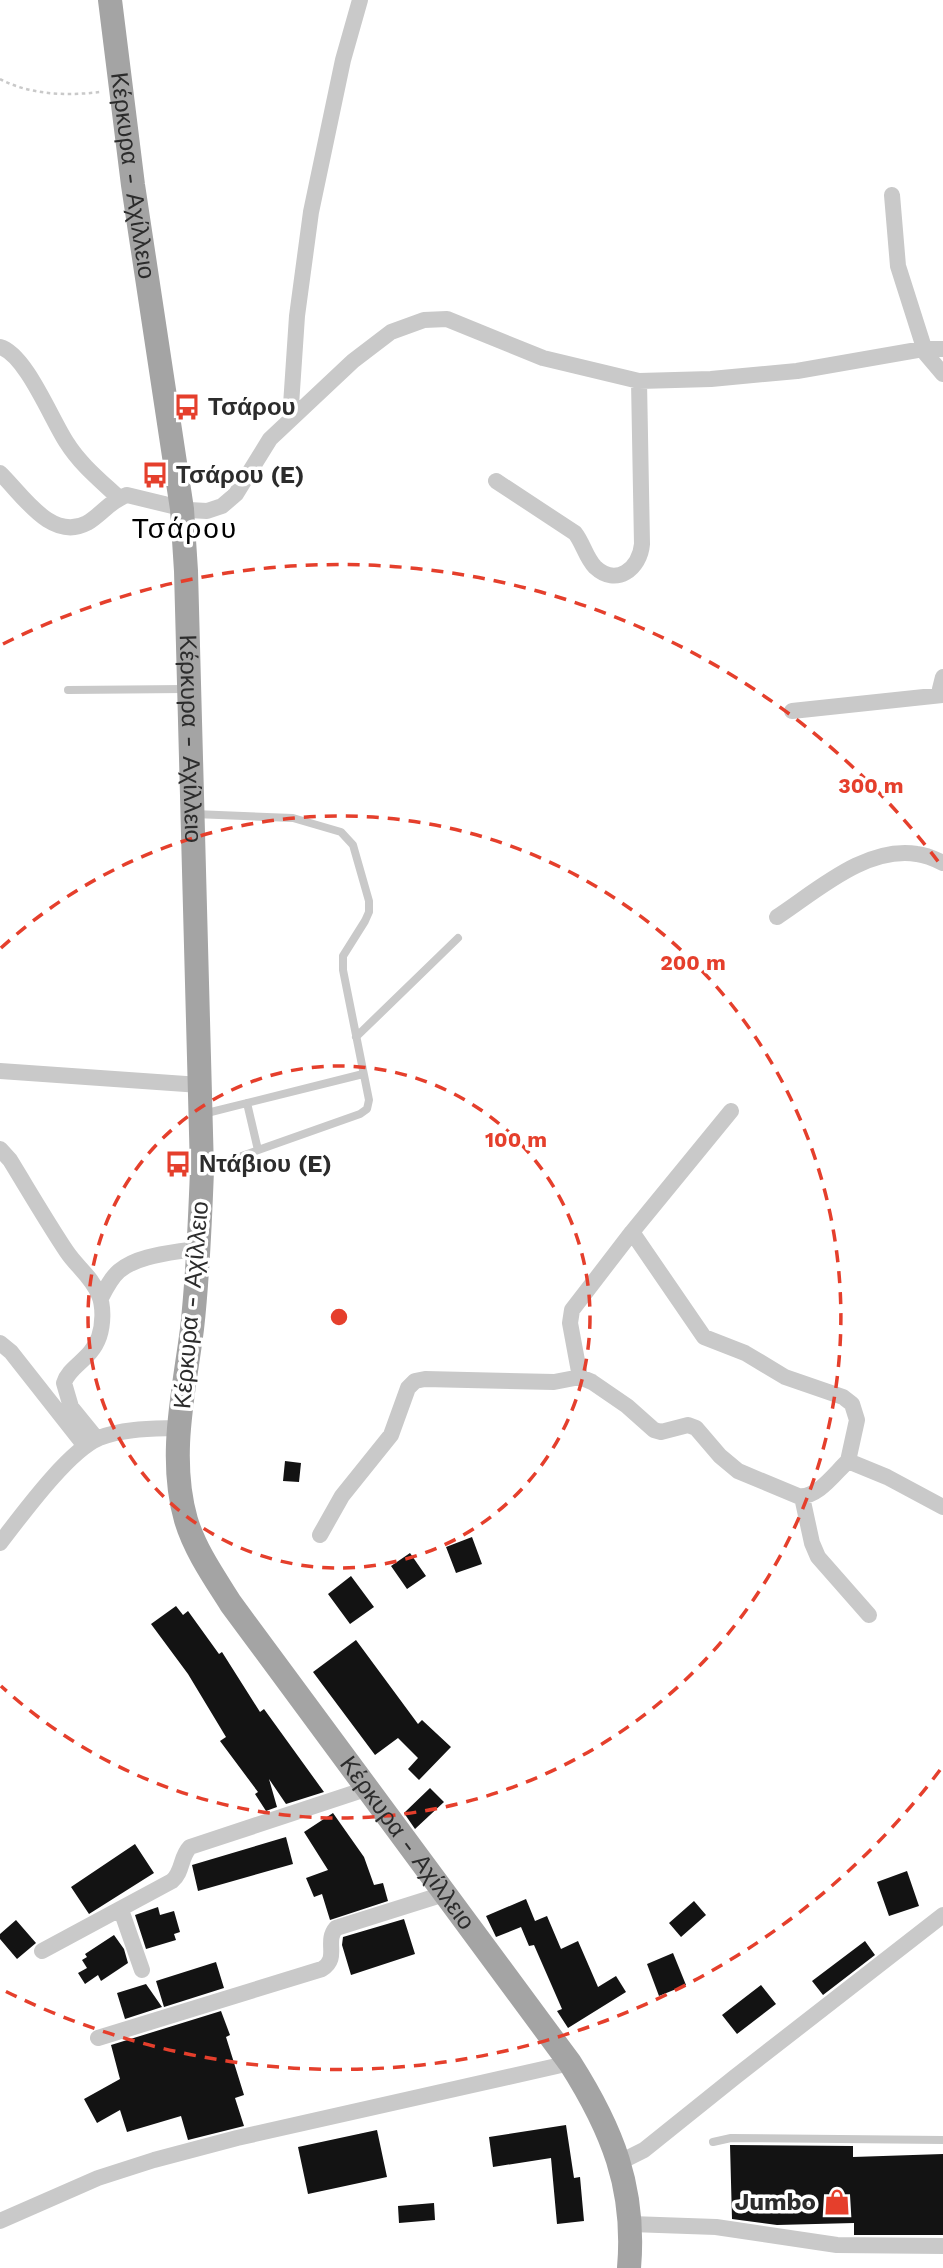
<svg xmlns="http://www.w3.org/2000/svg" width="943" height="2268" font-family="'Work Sans',sans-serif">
  <rect width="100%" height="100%" fill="#fff"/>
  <path fill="#131313" d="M285,1461L301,1463L299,1482L283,1481Z
    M472,1537L482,1564L456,1573L446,1547Z
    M410,1553L426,1576L407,1589L391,1566Z
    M351,1576L374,1607L350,1624L328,1594Z
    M176,1606L183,1615L188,1611L219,1654L222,1652L260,1712L264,1709L324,1792L286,1804L269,1779L277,1807L266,1811L255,1794L258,1792L220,1741L226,1737L188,1674L151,1624Z
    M356,1640L418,1724L422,1720L451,1747L419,1780L408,1769L418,1758L398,1738L375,1755L313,1672Z
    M430,1788L444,1802L415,1829L404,1813Z
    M333,1813L364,1857L374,1885L383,1883L388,1901L330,1920L322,1894L314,1897L306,1878L328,1870L304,1832Z
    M286,1837L293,1864L198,1891L192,1865Z
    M135,1844L154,1873L89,1914L71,1887Z
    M907,1871L919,1906L889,1916L877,1882Z
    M526,1899L535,1921L547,1916L561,1949L578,1941L598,1987L616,1976L626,1992L568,2028L557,2011L562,2009L534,1945L529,1946L521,1927L496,1937L486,1916Z
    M694,1901L706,1915L681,1937L669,1923Z
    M158,1907L160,1915L174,1911L180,1932L174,1934L176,1940L146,1949L135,1915Z
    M404,1919L415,1954L351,1975L342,1945L343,1937Z
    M16,1920L36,1943L17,1959L0,1939V1934Z
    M114,1935L124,1949L128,1963L101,1981L98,1975L85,1984L78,1973L87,1968L82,1960L87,1957L85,1954Z
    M865,1941L875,1955L823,1995L812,1981Z
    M673,1953L686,1985L659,1996L647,1964Z
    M216,1962L224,1988L164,2007L156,1981Z
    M146,1984L162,2007L125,2019L117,1993Z
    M761,1985L776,2004L737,2034L722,2015Z
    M221,2011L230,2035L226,2037L244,2095L235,2098L244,2126L188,2140L181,2116L127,2132L120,2110L97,2123L84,2099L120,2079L111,2045Z
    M566,2125L574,2178L580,2177L584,2221L557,2224L551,2158L493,2167L489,2137Z
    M377,2130L387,2177L308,2194L298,2147Z
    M730,2145L853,2146V2157L943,2154V2235H854V2223L777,2225L732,2219Z
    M434,2203L435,2220L399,2223L398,2206Z"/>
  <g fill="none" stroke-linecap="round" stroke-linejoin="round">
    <path stroke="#c9c9c9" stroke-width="2.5" stroke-dasharray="3.5 3.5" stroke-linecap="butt" d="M0,79C30,95 67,96 100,92"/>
    <path stroke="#c9c9c9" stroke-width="8" d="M68,690L185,689
      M194,814L293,818L341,832L353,845L369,901V912L365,921L343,956V970L369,1100L367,1109L360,1114L205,1169
      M356,1037L458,938
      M247,1103L258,1150
      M203,1114L363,1074
      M713,2142L731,2138L943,2140"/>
    <path stroke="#c9c9c9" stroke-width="16" d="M892,195L898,266L926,354L943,374
      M0,347C26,354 52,421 67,443C80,464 101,481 119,498
      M290,420L297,316L311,212L343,60L360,0
      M0,473C22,494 51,542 87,523C101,515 111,500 127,495L189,510L207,511L222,506L236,494L270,439L353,361L391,332L424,320L447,319L543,358L639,381L711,379L797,371L923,349H943
      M496,481L575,533C583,543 586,558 595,567C616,587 640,569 642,544L639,381
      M943,677L940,689L943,694
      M792,711L943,695
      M777,917C818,890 866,846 917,854C926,855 935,859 943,863
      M0,1071L200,1085
      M0,1149L10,1160C29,1191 47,1222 67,1252C77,1267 92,1277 99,1295C104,1307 103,1325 99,1337C91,1360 69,1366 64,1383L71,1407L97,1439
      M632,1232L731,1111
      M101,1298C106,1288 111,1278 119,1271C139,1254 175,1253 199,1248
      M0,1343L11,1352L85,1446
      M580,1377L570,1323L572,1310L632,1232L704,1337L745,1353L785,1377L843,1397L852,1404L857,1420L848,1461
      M802,1497L812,1543L818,1557L869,1615
      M320,1535L342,1496L391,1435L408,1388L415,1381L425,1379L554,1382L580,1377L592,1382L627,1406L654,1430L661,1432L688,1425L696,1428L720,1456L738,1471L798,1496C817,1499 835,1473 848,1461L887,1477L943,1507
      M0,1543C21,1516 68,1451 99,1438C125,1428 152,1429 179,1428
      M121,1910L142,1970
      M42,1951L172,1881C183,1872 180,1857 190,1847L369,1788
      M98,2038L322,1969C340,1958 324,1942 336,1928L444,1894
      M620,2162L644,2150L735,2077L943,1915
      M0,2221L98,2178L154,2160L237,2138L570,2063
      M631,2224L716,2227L837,2245L943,2246"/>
    <path stroke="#a4a4a4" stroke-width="24" id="s1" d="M110,0L133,185L182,509L186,571L202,1170C200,1223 198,1276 192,1329C184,1392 168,1457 186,1520C195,1550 214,1577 231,1604L570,2063C612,2129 636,2188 629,2268"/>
  </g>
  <g fill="none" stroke="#e53f2c" stroke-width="3.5" stroke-dasharray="12 9">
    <circle cx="339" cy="1317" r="251"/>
    <path d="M1 948A501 501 0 1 1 1 1686"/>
    <path d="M940 1770A752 752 0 0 1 3 1990M3 644A752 752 0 0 1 940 864"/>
  </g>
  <defs>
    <g id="bus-bare" transform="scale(2.1)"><path d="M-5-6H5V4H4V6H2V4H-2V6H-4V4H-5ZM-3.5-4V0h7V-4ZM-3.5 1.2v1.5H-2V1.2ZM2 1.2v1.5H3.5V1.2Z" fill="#e53f2c" stroke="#fff" stroke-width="2.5" paint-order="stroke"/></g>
    <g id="shop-bare" transform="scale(2.1)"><path d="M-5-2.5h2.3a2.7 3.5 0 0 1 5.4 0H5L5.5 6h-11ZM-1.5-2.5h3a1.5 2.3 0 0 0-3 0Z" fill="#e53f2c" stroke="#fff" stroke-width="2.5" paint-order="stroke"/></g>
  </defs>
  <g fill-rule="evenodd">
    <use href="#bus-bare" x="187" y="407"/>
    <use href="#bus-bare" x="155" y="475"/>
    <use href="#bus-bare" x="178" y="1164"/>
    <use href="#shop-bare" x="837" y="2202"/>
  </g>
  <g text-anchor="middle" stroke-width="7" stroke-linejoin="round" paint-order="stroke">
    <g font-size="24" fill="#2c2c2c" stroke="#fff">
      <text dy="8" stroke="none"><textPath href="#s1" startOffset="177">Κέρκυρα - Αχίλλειο</textPath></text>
      <text dy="8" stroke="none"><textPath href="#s1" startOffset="744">Κέρκυρα - Αχίλλειο</textPath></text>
      <text transform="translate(191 1305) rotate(-85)" y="8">Κέρκυρα - Αχίλλειο</text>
      <text dy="8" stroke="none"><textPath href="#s1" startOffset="1920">Κέρκυρα - Αχίλλειο</textPath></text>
    </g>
    <g font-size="24" font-weight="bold" fill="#2c2c2c" stroke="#fff" text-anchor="start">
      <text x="208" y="415">Τσάρου</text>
      <text x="176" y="483">Τσάρου (E)</text>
      <text x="199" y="1172">Ντάβιου (E)</text>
      <text x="816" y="2210" text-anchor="end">Jumbo</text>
    </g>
    <g font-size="28" letter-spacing="2" fill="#000" stroke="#fff">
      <text x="185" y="538">Τσάρου</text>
    </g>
  </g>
  <circle cx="339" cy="1317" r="10" fill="#e53f2c" stroke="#fff" stroke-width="3.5"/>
  <g font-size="21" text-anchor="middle" font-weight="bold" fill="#e53f2c" stroke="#fff" stroke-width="7" stroke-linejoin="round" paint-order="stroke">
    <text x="871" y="793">300 m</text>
    <text x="693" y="970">200 m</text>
    <text x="516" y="1147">100 m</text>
  </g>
</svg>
